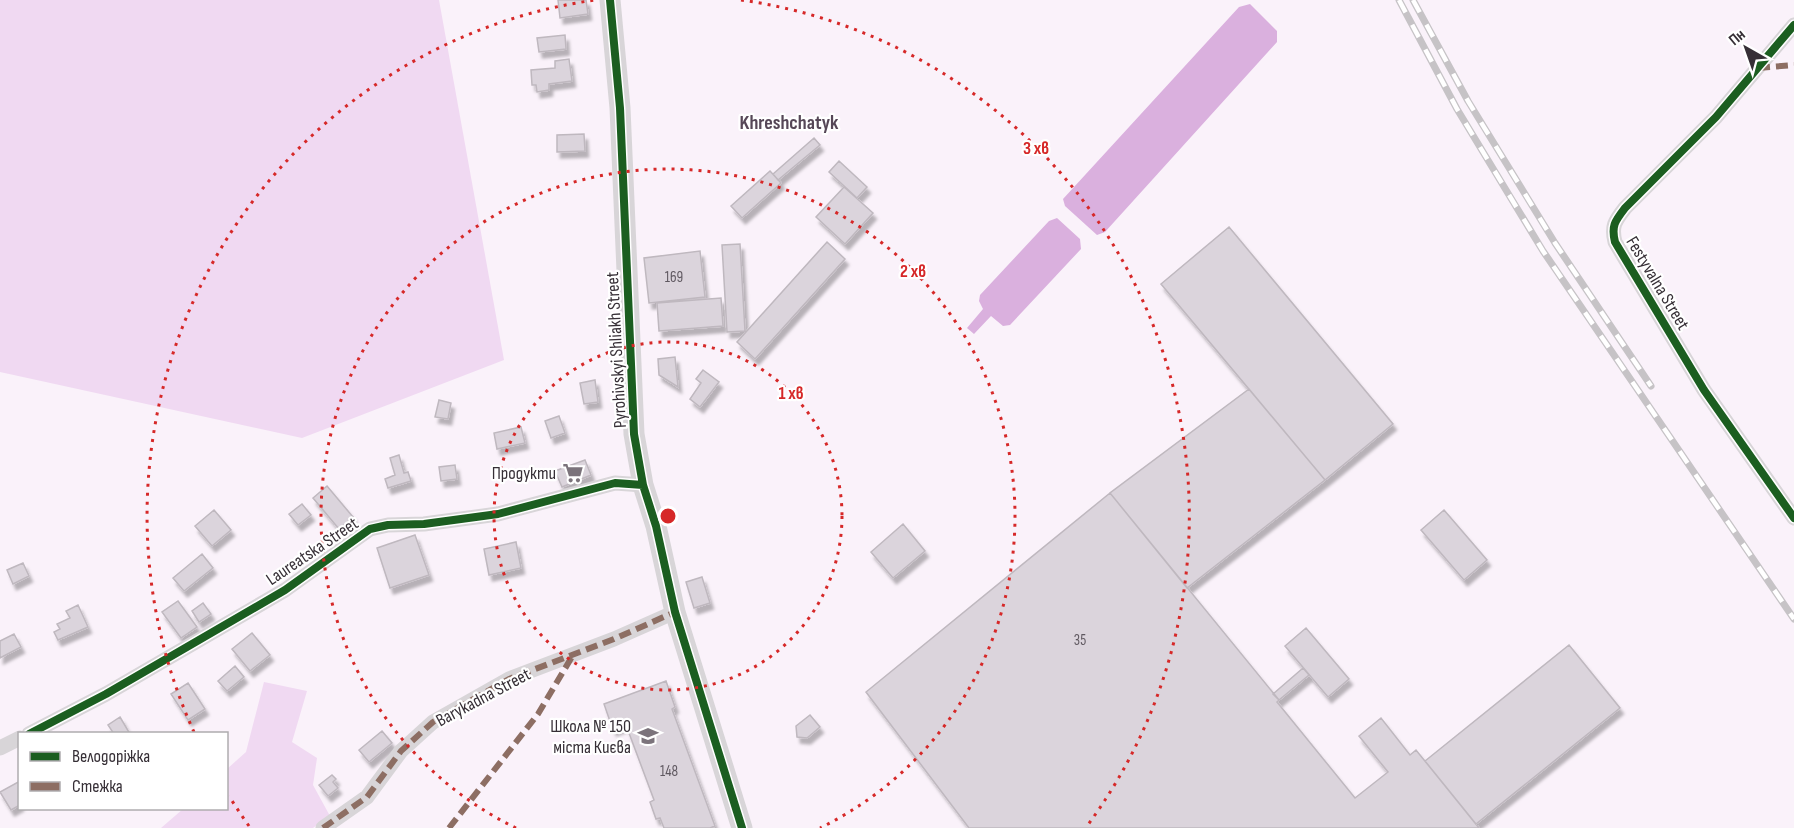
<svg xmlns="http://www.w3.org/2000/svg" width="1794" height="828" font-family="'Sofia Sans Condensed',sans-serif">
  <defs>
    <filter id="shadow"><feDropShadow dx="3.5" dy="6" stdDeviation="1.5" flood-color="#0004"/></filter>
  </defs>
  <rect width="100%" height="100%" fill="#faf2fa"/>
  <path fill="#f0d9f2" d="M0,0H439L504,360L302,438L0,372Z
    M264,682L307,691L292,742L317,758L313,785L330,816L313,828H161L183,809L226,808L227,769L246,752Z"/>
  <path fill="#dab0de" d="M1250,4L1277,31V42L1105,232L1097,235L1065,206L1063,199L1239,7Z
    M1057,218L1080,239L1081,249L1010,325L1003,326L991,316L974,334L967,328L983,309L979,301L980,295L1049,221Z"/>
  <path fill="#dbd4dc" stroke="#bfb8bf" stroke-width="1.5" filter="url(#shadow)" d="M558,0H586L588,14L560,18Z
    M565,35L566,49L539,52L537,38Z
    M569,59L572,81L549,84V90L537,92L536,85H532L531,70L555,68V61Z
    M584,134L585,151L557,152V135Z
    M814,138L820,145L778,180L773,174Z
    M839,161L867,187L857,198L829,172Z
    M770,171L781,183L742,218L731,206Z
    M844,187L873,213L845,244L816,217Z
    M1229,227L1393,424L1325,480L1161,284Z
    M827,242L845,259L755,359L737,342Z
    M740,244L745,331L727,332L722,245Z
    M700,251L705,297L649,303L644,258Z
    M721,298L723,326L659,331L657,303Z
    M675,357L678,387L659,375L658,359Z
    M703,370L719,382L700,407L690,399L701,383L696,379Z
    M595,380L598,402L584,404L580,383Z
    M1249,389L1325,480L1187,588L1110,493Z
    M439,400L451,403L448,419L435,417Z
    M559,416L565,433L551,438L545,421Z
    M521,427L525,443L497,449L494,433Z
    M399,455L404,473L408,472L411,481L388,488L385,479L395,475L390,458Z
    M585,460L591,475L562,487L555,471Z
    M455,465L457,479L441,481L439,467Z
    M327,486L353,517L339,529L313,498Z
    M1110,493L1279,700L1277,702L1355,798L1388,772L1359,736L1381,718L1410,755L1416,750L1479,828H969L866,692Z
    M302,504L311,515L298,525L289,514Z
    M214,510L231,530L212,546L195,526Z
    M1444,510L1487,560L1464,580L1421,530Z
    M903,524L925,551L893,578L871,552Z
    M415,535L429,575L390,588L377,548Z
    M516,542L521,568L489,575L484,549Z
    M202,554L213,568L184,591L173,578Z
    M23,563L29,576L13,584L7,570Z
    M702,577L710,603L694,608L686,582Z
    M178,601L197,627L181,638L162,612Z
    M203,603L211,614L199,622L192,611Z
    M78,605L88,627L58,640L54,632L60,629L57,624L70,618L66,611Z
    M1306,628L1349,679L1328,697L1285,646Z
    M252,633L270,655L250,671L232,649Z
    M14,634L21,647L0,658V641Z
    M1569,645L1620,708L1476,824L1425,761Z
    M235,666L244,677L227,691L218,681Z
    M1303,668L1309,675L1279,700L1273,694Z
    M666,681L675,707L672,709L715,826L710,828H664L660,818L656,819L650,802L654,800L626,725L613,730L604,704Z
    M188,683L205,709L188,720L171,694Z
    M810,715L820,727L807,738L797,737L796,726Z
    M120,717L130,734H114L108,725Z
    M382,731L392,743L369,762L359,750Z
    M332,775L336,779L333,782L338,788L328,796L319,785Z
    M20,781V805L11,810L0,792Z"/>
  <g fill="none" stroke-linecap="round" stroke-linejoin="round">
    <path stroke="#d8d5d8" stroke-width="15" d="M1794,25L1716,117L1625,208C1615,221 1611,226 1615,242L1704,390L1794,518
      M29,734L106,694L285,590L370,529L388,525L424,524L498,514L615,483L643,485
      M0,748L20,738
      M323,828L367,797L401,751L433,722L509,679L614,639L675,612"/>
    <path stroke="#d8d5d8" stroke-width="21" d="M610,0L620,108L634,434L643,485L656,526L675,612L742,828"/>
    <g stroke="#c6c3c6" stroke-width="7">
      <path id="rail" d="M1399,0L1457,109L1543,251L1794,619
        M1413,0L1468,101L1555,243L1651,386"/>
    </g>
    <use href="#rail" stroke="#fff" stroke-width="4.5" stroke-dasharray="14" stroke-linecap="butt"/>
    <path stroke="#8d6e63" stroke-width="6" stroke-dasharray="12 6" stroke-linecap="butt" d="M1758,68L1794,65
      M323,828L367,797L401,751L433,722L509,679L614,639L675,612
      M449,828L538,714L573,655"/>
    <g stroke="#fff" stroke-width="11">
      <path id="cycleway" d="M610,0L620,108L634,434L643,485L656,526L675,612L742,828
        M1794,25L1716,117L1625,208C1615,221 1611,226 1615,242L1704,390L1794,518
        M29,734L106,694L285,590L370,529L388,525L424,524L498,514L615,483L643,485"/>
    </g>
    <use href="#cycleway" stroke="#1b5e20" stroke-width="8"/>
  </g>
  <g fill="none" stroke="#d62828" stroke-width="3" stroke-dasharray="3 6">
    <circle cx="668" cy="516" r="174"/>
    <path d="M516 828A347 347 0 1 1 820 828"/>
    <path d="M249 826A521 521 0 0 1 229 796M194 732A521 521 0 0 1 595 0M741 0A521 521 0 0 1 1087 826"/>
  </g>
  <defs>
    <g id="supermarket-bare" transform="scale(1.62)"><path d="M-6-5.5h2.5l.6 2H6L4.5 2H-2.5L-4.4-4H-6ZM-1.5 3.2a1.3 1.3 0 1 0 .1 0ZM3 3.2a1.3 1.3 0 1 0 .1 0Z" fill="#7b737b" stroke="#fff" stroke-width="2.5" paint-order="stroke"/></g>
    <g id="school-bare" transform="scale(1.62)"><path d="M0-5L7-2L0 1L-7-2ZM-4 1L0 2.5L4 1V4Q0 6-4 4Z" fill="#7b737b" stroke="#fff" stroke-width="2.5" paint-order="stroke"/></g>
  </defs>
  <g fill-rule="evenodd">
    <use href="#supermarket-bare" x="573" y="473"/>
    <use href="#school-bare" x="648" y="736"/>
  </g>
  <g text-anchor="middle" stroke-width="4.5" stroke-linejoin="round" paint-order="stroke">
    <g font-size="15" fill="#5f5860">
      <text x="674" y="282">169</text>
      <text x="1080" y="645">35</text>
      <text x="669" y="776">148</text>
    </g>
    <g font-size="18" fill="#362f36" stroke="#fff">
      <text transform="translate(1658 283) rotate(59)" y="6">Festyvalna Street</text>
      <text transform="translate(616 350) rotate(-93)" y="6">Pyrohivskyi Shliakh Street</text>
      <text transform="translate(312 551) rotate(-34)" y="6">Laureatska Street</text>
      <text transform="translate(483 697) rotate(-28)" y="6">Barykadna Street</text>
    </g>
    <g font-size="18" fill="#362f36" stroke="#fff" text-anchor="end">
      <text x="556" y="479">Продукти</text>
      <text x="631" y="732">Школа № 150<tspan x="631" dy="21">міста Києва</tspan></text>
    </g>
    <g font-size="20" font-weight="bold" fill="#564757" stroke="#fff">
      <text x="789" y="129">Khreshchatyk</text>
    </g>
  </g>
  <circle cx="668" cy="516" r="9" fill="#d62828" stroke="#fff" stroke-width="3"/>
  <g font-size="18" text-anchor="middle" font-weight="bold" fill="#d62828" stroke="#fff" stroke-width="4.5" stroke-linejoin="round" paint-order="stroke">
    <text x="1036" y="154">3 хв</text>
    <text x="913" y="277">2 хв</text>
    <text x="791" y="399">1 хв</text>
  </g>
  <rect x="18" y="732" width="210" height="78" fill="#ffffff" stroke="#afacaf" stroke-width="1.5"/>
  <rect x="30" y="752" width="30" height="9" fill="#1b5e20" stroke="#afacaf" stroke-width="1.5"/>
  <text x="72" y="762" font-size="18" fill="#362f36">Велодоріжка</text>
  <rect x="30" y="782" width="30" height="9" fill="#8d6e63" stroke="#afacaf" stroke-width="1.5"/>
  <text x="72" y="792" font-size="18" fill="#362f36">Стежка</text>
  <g transform="translate(1746 48) rotate(320)" stroke="#ffffff" stroke-width="4.5" paint-order="stroke">
  <path d="M0-4.5L10 22L0 15L-10 22Z" fill="#362f36"/>
  <text y="-9" font-size="16" font-weight="bold" text-anchor="middle" fill="#362f36">Пн</text>
  </g>
</svg>
